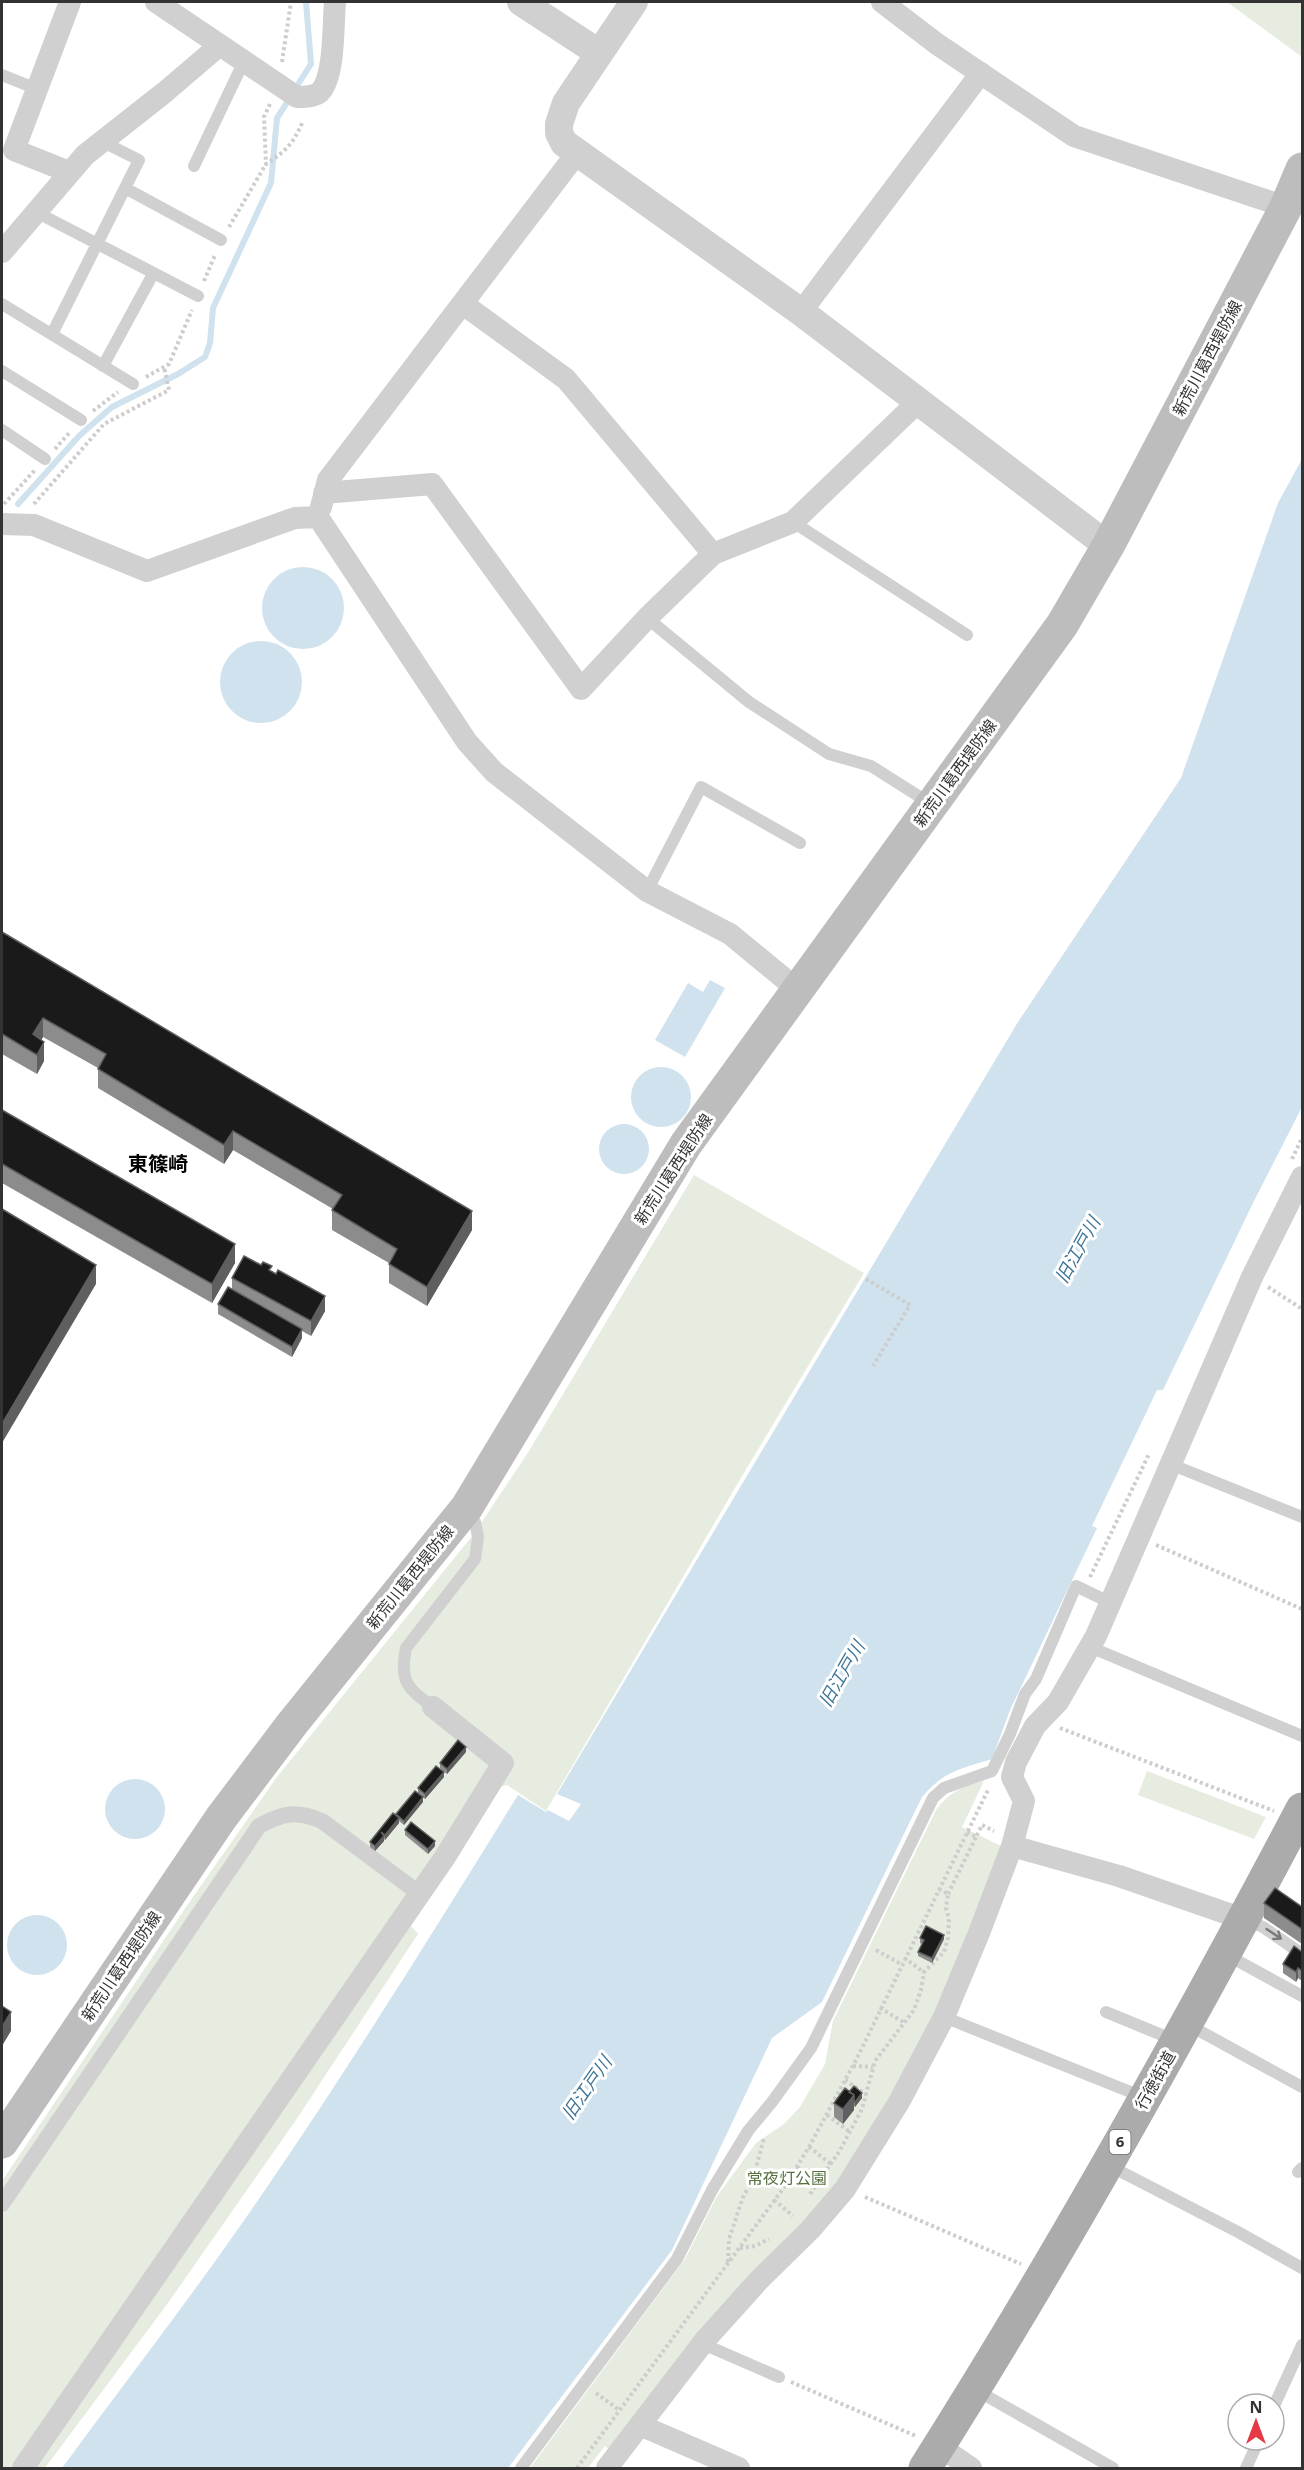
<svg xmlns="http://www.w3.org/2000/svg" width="1304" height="2470" font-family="'Noto Sans','Noto Sans JP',sans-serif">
  <rect width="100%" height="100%" fill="#fff"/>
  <path fill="#e6ecdf" d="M1227,2H1302V57Z
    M694,1175L864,1273L742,1476L546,1811L507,1785L500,1787L411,1926L418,1934L298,2117L168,2303L45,2468H2V2181L186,1907L277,1777L473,1535L529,1451Z
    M1147,1771L1266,1817L1254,1839L1138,1795Z
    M984,1781L962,1827L1005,1848L974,1929L911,2063L843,2180L613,2453L605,2446L588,2468H530L685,2259L717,2196L756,2143L784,2124L800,2107L825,2064L833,2021L936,1810C948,1793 964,1785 984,1781Z"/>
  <path fill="#cfe2ee" d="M1302,459V1107L1253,1203L1163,1390H1157L1092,1526L1097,1528L1010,1710L992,1759C960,1769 944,1771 922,1797L822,2002L772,2038L672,2250L508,2468H62C129,2377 199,2287 263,2193C352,2063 435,1929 518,1795L546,1812L548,1810L569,1821L581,1804L557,1794L1018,1022L1181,778L1278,503Z
    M262 608a41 41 0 1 1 82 0a41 41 0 1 1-82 0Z
    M220 682a41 41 0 1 1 82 0a41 41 0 1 1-82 0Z
    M710,980L725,988L685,1057L655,1040L688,983L703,992Z
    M631 1097a30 30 0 1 1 60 0a30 30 0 1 1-60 0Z
    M599 1149a25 25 0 1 1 50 0a25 25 0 1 1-50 0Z
    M105 1809a30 30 0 1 1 60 0a30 30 0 1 1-60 0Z
    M7 1945a30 30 0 1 1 60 0a30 30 0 1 1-60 0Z"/>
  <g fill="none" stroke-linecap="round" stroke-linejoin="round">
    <path stroke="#cfe2ee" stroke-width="6" d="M295,89L311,64L306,2
      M18,504L79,436L112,407L178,374L205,357L210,343L213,308L271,183L277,118L290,98"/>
    <path stroke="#cdcdcd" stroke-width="4" stroke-dasharray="3 3" stroke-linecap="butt" d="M282,62L291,2
      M270,104L264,117L266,164C287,150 293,144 303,121
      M229,227L266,164
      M204,281L215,255
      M146,377L169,364L192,310
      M93,411L118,392
      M55,449L70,432
      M4,504L35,470
      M34,504L104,424L169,390L164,367
      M1292,1159L1302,1138
      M866,1279L910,1305L873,1366
      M1268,1287L1302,1309
      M1156,1545L1302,1609
      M1090,1577L1149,1454
      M1060,1728L1274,1811
      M967,1832L976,1837L982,1825L994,1831
      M948,1894L976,1837
      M876,1950L901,1964
      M904,1958L924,1972
      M880,2008L905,2023
      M853,2066L873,2067
      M845,2080L867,2095
      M827,2115L850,2132
      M809,2147L831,2164
      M797,2167L817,2183
      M810,2194L839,2152L862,2109L875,2061L914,2010L921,1990L924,1972L944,1952L948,1938L949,1919L946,1908L948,1894L939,1889
      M865,2197L1021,2264
      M774,2200L793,2216
      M740,2248L755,2246L769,2239
      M728,2262L729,2239L743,2197L752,2182L764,2138
      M791,2382L916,2436
      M596,2393L619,2410
      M577,2468L785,2186L809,2147L857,2058L988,1790"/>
    <path stroke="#d0d0d0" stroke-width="12" d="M2,75L37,89
      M194,166L244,61
      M125,188L221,240
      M36,212L198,296
      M2,304L133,384
      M52,334L139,160L101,141
      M103,366L153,274
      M2,371L81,420
      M2,430L45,459
      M793,522L967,635
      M647,618L749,702L829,754L871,766L931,804
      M647,891L701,787L800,843
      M1170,1464L1302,1517
      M1090,1647L1302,1736
      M433,1707C407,1688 399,1681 406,1648L475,1559L478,1537L475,1522L469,1510
      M1244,1919L1263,1927L1302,1954
      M1225,1954L1302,1996
      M1106,2012L1174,2040
      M944,2017L1143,2097
      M1187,2024L1302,2087
      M1108,2165L1238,2232L1302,2268
      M1298,2172L1302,2168
      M703,2344L779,2377
      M976,2390L1113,2468
      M1274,2406L1302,2345
      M521,2468L677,2259L712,2190L748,2131L772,2102L811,2048L933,1798L944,1788L992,1771L1010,1734L1025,1694L1036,1679L1076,1586L1111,1603
      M1246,2468L1259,2440"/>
    <path stroke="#d0d0d0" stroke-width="16" d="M2,2204L259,1826C283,1813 296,1810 322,1821L420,1894"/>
    <path stroke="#d0d0d0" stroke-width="22" d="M156,2L297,97C305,97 314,97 320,92C335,77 333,23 335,2
      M882,2L937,44L1074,136L1286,207
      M69,172L14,150L70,2
      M2,252L85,155L165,92L220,45
      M463,304L566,379L713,554
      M801,312L981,73
      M324,493L432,484L581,689L647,618L713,554L793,522L920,400
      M321,507L328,480L577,153
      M2,524L34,525L147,571L295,518L318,517L467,742L494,772L647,891L730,934L798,990
      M1012,1846L1119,1876L1243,1919
      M642,2426L739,2468
      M939,2446L971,2468
      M23,2468L445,1857L503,1763L433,1707
      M607,2468L706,2339L759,2280L810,2230L845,2189L899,2102L944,2017L979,1933L1012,1846L1024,1801L1012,1777L1016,1762L1035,1726L1058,1702L1096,1636L1252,1277L1302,1177"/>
    <path stroke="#d0d0d0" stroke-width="28" d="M521,2L599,53
      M634,2L566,103L559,124V133L564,143L801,312L1108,546"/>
    <path stroke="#bdbdbd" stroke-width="33" d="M2,2142L221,1818L292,1724L467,1507L686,1144L1062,625L1108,546L1286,207L1302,169"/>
    <path stroke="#ababab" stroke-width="33" d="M925,2468C1060,2255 1184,2033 1302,1809"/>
  </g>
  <path fill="#8c8c8c" d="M2,932L472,1230L427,1306L389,1283V1263L332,1230V1210L333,1209L233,1150L224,1164L98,1088V1068L43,1037L41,1040L44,1061L37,1074L2,1054Z
    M2,1110L235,1263L212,1303L2,1183Z
    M272,1271L325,1311L311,1336L302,1331V1338L292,1357L218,1314V1304L232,1289V1278Z
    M466,1752L447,1774L440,1768V1763Z
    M444,1777L425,1799L418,1793V1788Z
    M423,1802L404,1825L399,1821V1823L385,1840L384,1839V1841L375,1851L370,1847V1842L396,1816V1814Z
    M405,1830L435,1846L428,1854L405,1835Z
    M1264,1903L1302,1907V1944L1264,1918Z
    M920,1938L944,1939L932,1963L918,1956V1952L922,1944L920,1943Z
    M1302,1952V1981L1298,1978L1296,1982L1283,1973V1964Z
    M849,2092L862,2098L855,2107L854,2106V2110L843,2124L834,2117V2103Z"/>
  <path fill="#5f5f5f" d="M43,1018V1037L33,1054V1034Z
    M44,1042V1061L37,1074V1055Z
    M233,1131V1150L224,1164V1145Z
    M472,1211V1230L427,1306V1287Z
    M235,1244V1263L212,1303V1284Z
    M96,1265V1284L2,1443V1424Z
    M325,1296V1311L311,1336V1321Z
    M302,1329V1338L292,1357V1347Z
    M466,1747V1752L447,1774V1769Z
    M444,1772V1777L425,1799V1794Z
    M423,1797V1802L404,1825V1821Z
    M399,1818V1823L385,1840V1835Z
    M384,1836V1841L375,1851V1846Z
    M435,1841V1846L428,1854V1849Z
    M944,1935V1939L932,1963V1958Z
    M1298,1968V1978L1296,1982V1972Z
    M11,2012V2031L2,2046V2027Z
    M862,2093V2098L855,2107V2102Z
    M854,2095V2110L843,2124V2109Z"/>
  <path fill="#1a1a1a" stroke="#5f5f5f" stroke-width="1.5" d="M2,932L472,1211L427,1287L389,1264L397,1249L332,1210L342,1195L233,1131L224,1145L98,1069L106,1054L43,1018L33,1034L44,1042L37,1055L2,1034Z
    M2,1110L235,1244L212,1284L2,1164Z
    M2,1209L96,1265L2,1424Z
    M244,1256L261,1265L263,1262L272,1266L269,1270L276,1274L278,1270L325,1296L311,1321L232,1278Z
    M228,1287L302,1329L292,1347L218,1304Z
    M458,1740L466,1747L447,1769L440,1763Z
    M436,1766L444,1772L425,1794L418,1788Z
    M415,1791L423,1797L404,1821L396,1814Z
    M393,1813L399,1818L385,1835L381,1832L384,1836L375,1846L370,1842Z
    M411,1822L435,1841L428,1849L405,1830Z
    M1275,1888L1302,1907V1929L1264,1903Z
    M926,1926L944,1935L932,1958L918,1952L924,1940L920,1938Z
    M1294,1946L1302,1952V1971L1298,1968L1296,1972L1283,1964Z
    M2,2006L11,2012L2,2027Z
    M854,2086L862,2093L855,2102L854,2101V2095L849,2092Z
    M845,2088L854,2095L843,2109L834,2103Z"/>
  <defs><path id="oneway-shaft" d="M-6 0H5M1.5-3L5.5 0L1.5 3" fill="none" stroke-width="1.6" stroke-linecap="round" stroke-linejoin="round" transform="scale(1.5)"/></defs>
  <use stroke="#7a7a7a" href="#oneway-shaft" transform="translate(1274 1934) rotate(34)"/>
  <g text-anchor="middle" stroke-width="6" stroke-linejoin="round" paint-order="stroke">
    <rect fill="#fff" stroke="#707070" stroke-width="1.5" x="1109.5" y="2130" width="21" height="24" rx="4.5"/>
    <g font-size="15" font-weight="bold" fill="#333">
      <text x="1120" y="2147">6</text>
    </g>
    <g font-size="16" fill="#333" stroke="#fff">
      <text transform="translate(1207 358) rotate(-62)" y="6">新荒川葛西堤防線</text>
      <text transform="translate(955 773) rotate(-54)" y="6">新荒川葛西堤防線</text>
      <text transform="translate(673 1169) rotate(-57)" y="6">新荒川葛西堤防線</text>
      <text transform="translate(410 1577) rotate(-51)" y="6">新荒川葛西堤防線</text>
      <text transform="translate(121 1966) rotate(-56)" y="6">新荒川葛西堤防線</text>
      <text transform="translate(1155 2080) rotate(-61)" y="6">行徳街道</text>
    </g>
    <g font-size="16" fill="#56703f" stroke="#fff">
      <text x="787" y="2184">常夜灯公園</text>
    </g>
    <g font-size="18" font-style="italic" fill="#3f7597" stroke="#fff">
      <text transform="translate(1078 1250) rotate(-61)" y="6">旧江戸川</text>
      <text transform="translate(842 1674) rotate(-60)" y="6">旧江戸川</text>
      <text transform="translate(587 2088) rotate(-55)" y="6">旧江戸川</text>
    </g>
    <g font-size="20" font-weight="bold" fill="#000" stroke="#fff">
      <text x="158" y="1171">東篠崎</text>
    </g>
  </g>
  <rect width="1304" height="2470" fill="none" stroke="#333333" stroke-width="6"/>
  <g transform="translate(1256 2422)"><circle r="28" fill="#ffffff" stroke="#adadad" stroke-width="1.5"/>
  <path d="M0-4.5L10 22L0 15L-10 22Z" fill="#e63946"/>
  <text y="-9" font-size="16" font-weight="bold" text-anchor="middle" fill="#333333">N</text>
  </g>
</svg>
